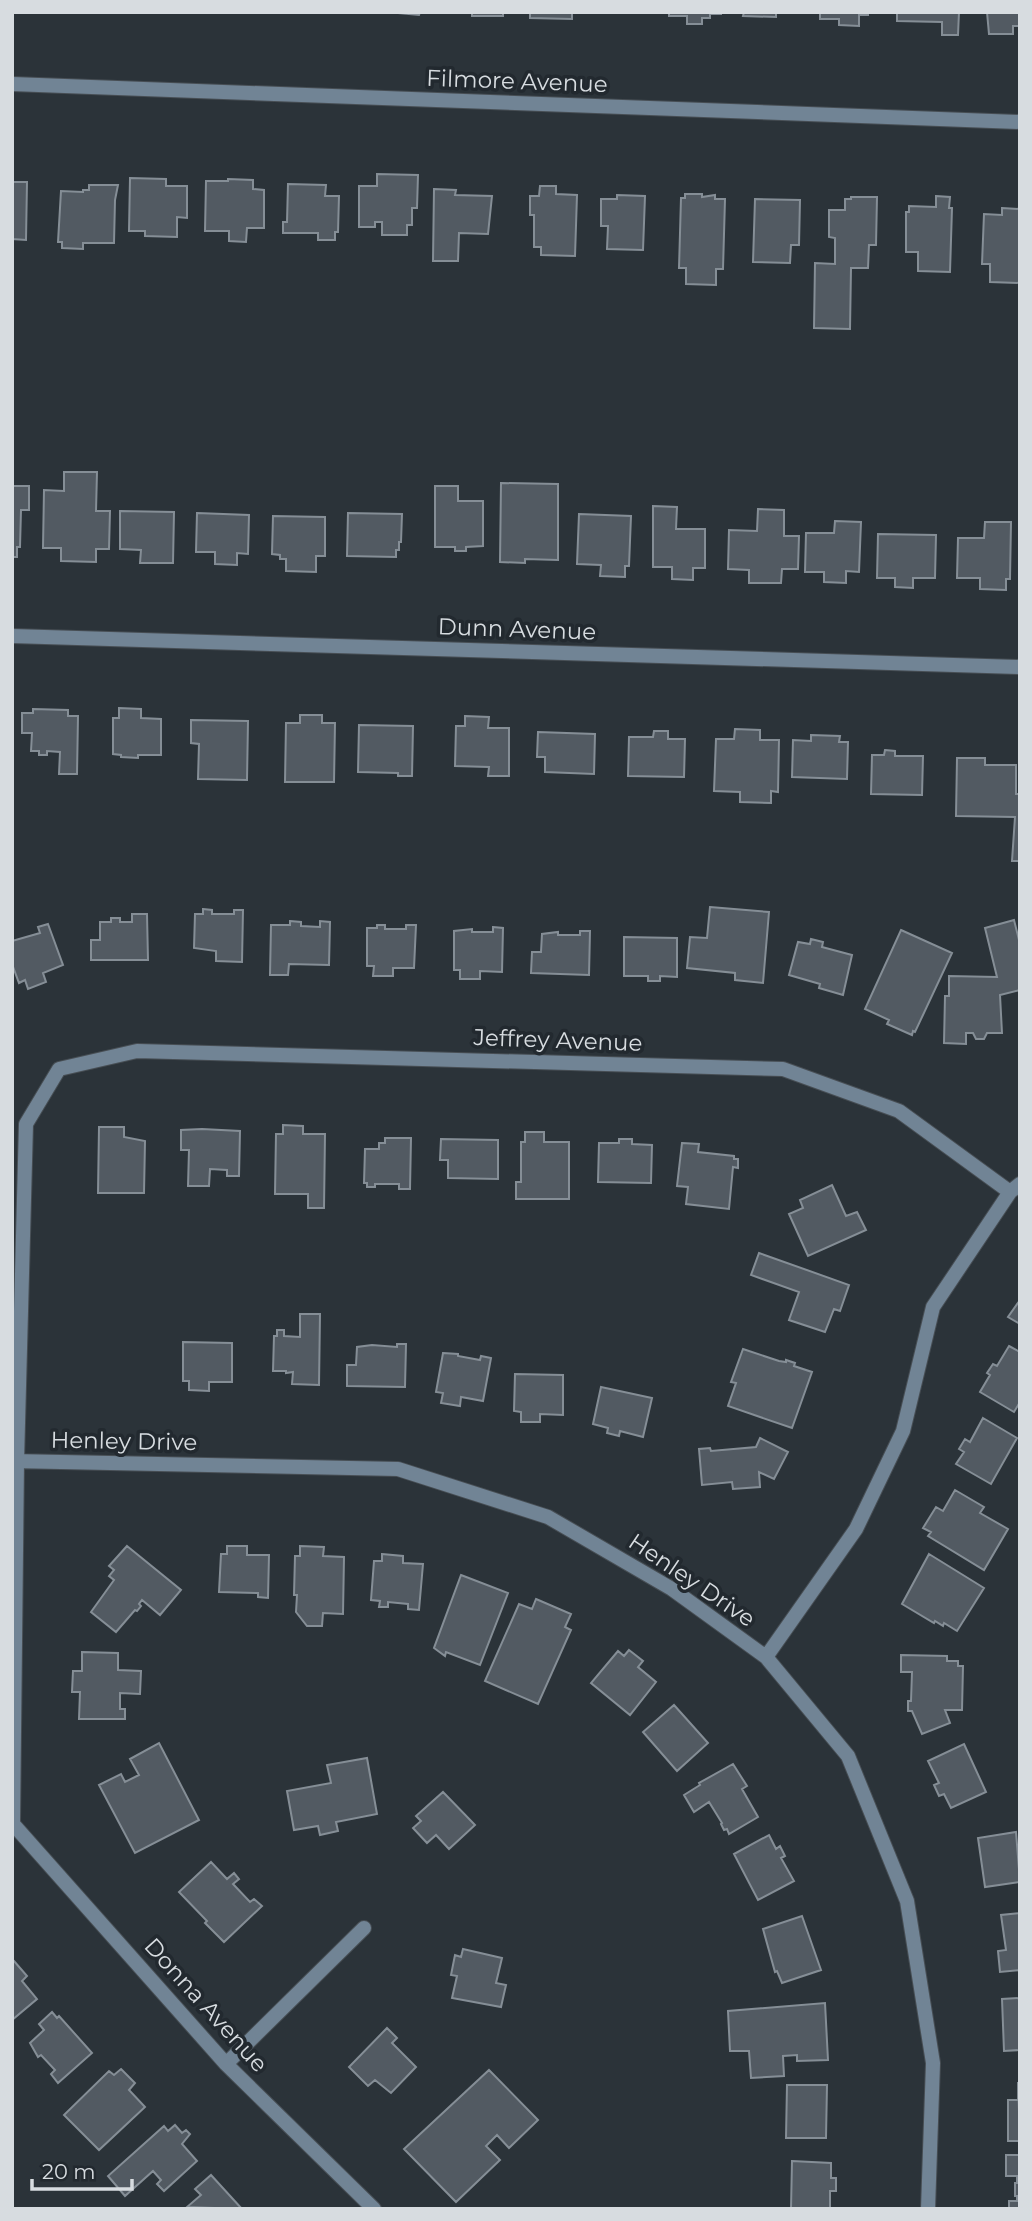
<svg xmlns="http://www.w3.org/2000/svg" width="1032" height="2221" font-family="Montserrat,sans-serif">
  <rect width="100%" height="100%" fill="#2b3339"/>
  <path fill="#525a62" stroke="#858e96" stroke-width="2" d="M387,12H420L419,15Z
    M472,12H503V16H472Z
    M530,12H572V19L530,18Z
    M669,12H721V14H710V18H702V24H687V16H669Z
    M744,12H800L776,13V17L743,16Z
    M820,12H868V15H859V26L839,25V19H820Z
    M897,12H959L958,35H942V22L897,21Z
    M987,12H1020V26H1013V34H989Z
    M377,174L418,175L417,208H412V225H407V235H382V222H375V227H359V186H377Z
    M130,178L166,179V186H187V218L177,217V237L145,236V231H129Z
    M228,179L253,180V189L264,190V228H247L246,242L229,241V231H205L206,181H228Z
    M12,182H27L26,240L12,239Z
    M288,184L326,185L325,196H339L338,232H335V240H318V233H283V222H287Z
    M89,185H118L115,200L114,243H83V249L62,248V242H58L61,191L83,192V190H89Z
    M540,186H556V194L577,195L575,256L541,255V247H534V215H530V196H539Z
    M434,189L456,190L455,195L492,196L488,234L459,233L458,261H433Z
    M685,194H702V197L715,195V199H725L723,269H716V285L686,284V268H679L681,198H685Z
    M617,195L645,196L643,250L607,249L608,226H601V199H617Z
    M936,196L950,197L949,208H952L950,272L918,271V252H906V212H909V206L936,207Z
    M851,197H877L876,245H869L868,268H851L850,329L814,328L815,263L835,264V238L829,237V210H845V199H851Z
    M755,199L800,200L799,245H791L790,263L753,262Z
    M1002,208L1020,209V283L990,282V264H982L984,214L1002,215Z
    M64,472H97L96,511H110L109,549H96V562L61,561V548H43L44,490L64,491Z
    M501,483L558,484V560L525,559V563L500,562Z
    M12,486H29V510H21L20,547H17V557H12Z
    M435,486H458V501H483V546L466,547V551H455V547H435Z
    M653,506L677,507L676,529H705V568H693V580L672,579V567H653Z
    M758,509L784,510V536H799L798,569H782L781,583H749V570L728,569L729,530L757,531Z
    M120,511L174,512L173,563H140L141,550L120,549Z
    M197,513L249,515L248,554L237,553V565L215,564V552H196Z
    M348,513L402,514L401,542H399V550H396V557L347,556Z
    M579,514L631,516L629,566H625V577L600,576L601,565L577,564Z
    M273,516L325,517V556H316V572L286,571V559H280V555L272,554Z
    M835,521L861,522L859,572L846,571V583L824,582V572H805L806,533H834Z
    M985,522H1011L1010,579H1006V590L980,589V578H957L958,538H984Z
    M878,534L936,535L935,578H913V588L895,587V578H877Z
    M119,708L141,709V718L161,719V755H138V758L121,757V755L113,754V718H119Z
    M33,709L68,710V716H78L77,774H59L60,752L47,751V755H39V751H31L32,733H22V713H33Z
    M300,715H322V723H335L334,782H285L286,723H300Z
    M465,716L489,717L488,728H509V776H488L489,767L455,766L456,726H465Z
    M191,720L248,721L247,780L198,779L199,744L191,743Z
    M359,725L413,726L412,776H398V773L358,772Z
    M735,729L760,730V740H779L778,792L771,791V803L740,802V792L714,791L716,739H734Z
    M654,731H668V739H685L684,777L628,776L629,737H653Z
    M538,732L595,734L594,774L545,772V757H537Z
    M811,735L840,736L839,742H848L847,779L792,777L793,740L811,741Z
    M885,750L895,751V756H923L922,795L871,794L872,755H884Z
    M957,758H985V765H1016V794H1020V861H1012L1015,817L956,816Z
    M710,907L769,912L763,983L735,980V973L687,968L690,937L707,938Z
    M203,909L212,910V914H234V910H243L242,962L216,961V951L194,948L195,914H203Z
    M132,914H147L148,960H91V940H100V922H111V918H120V922H132Z
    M1014,920L1020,944V990L1000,995L1002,1033H987L984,1039H976L973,1033H966V1044L944,1043L945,996H949V976L997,977L985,928Z
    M290,921L301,922V926L320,927V921L330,922L329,965L289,964L288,975H270L271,925H290Z
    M48,924L63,965L43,973L46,982L28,989L25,980L19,983L12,964V941L40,933L38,927Z
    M377,925H385V929H406V925H416L414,968H393V976H373L374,966H367V928H377Z
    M493,927L503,928L502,972L480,971V979H460V970H454V931L472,929V932H493Z
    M901,930L952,953L915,1032L913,1031L912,1035L887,1024L889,1020L865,1009Z
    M580,931H590L589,975L531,973L532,952H541L542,934L558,932V935H580Z
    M624,937L677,938V977L660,976V981H648V976H624Z
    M811,939L823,942L822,947L852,955L843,995L819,988L820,984L789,975L798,942L810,944Z
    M283,1125L303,1126V1134H325L324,1208H308V1194H275L276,1134H283Z
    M99,1127H124V1137L145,1141L144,1193H98Z
    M202,1129L240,1131L239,1176H227V1170L210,1169L209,1186H188L189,1150H181V1130Z
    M525,1132H544V1142H569V1199H516V1182H521V1142H525Z
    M385,1138H411L410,1189H399V1184H375V1187H367V1183H364L365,1149H379V1143H385Z
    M441,1139L498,1140V1179L448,1178V1160H440Z
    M619,1139H632V1144L652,1145L651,1183L598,1182L599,1143H619Z
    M682,1143L699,1144L698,1152L734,1156V1159H738V1168L733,1167L729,1209L686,1204L688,1187L677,1186Z
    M832,1185L846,1216L857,1212L866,1230L808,1256L789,1214L803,1208L800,1200Z
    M759,1253L849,1285L840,1311L834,1309L825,1332L789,1320L799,1292L751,1275Z
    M1020,1300V1324L1008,1317Z
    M300,1314H320L319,1385L292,1384L293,1372L286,1373V1371H273L274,1336H277V1330H284V1336L300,1337Z
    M183,1342L232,1343V1382H209V1391L189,1390V1381H183Z
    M397,1344H406L405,1387L347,1386V1365H356L357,1347L372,1345L397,1347Z
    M1009,1346L1020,1352V1402L1014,1412L980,1392L990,1375L987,1373L993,1364L997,1366Z
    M743,1349L779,1361L786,1362V1360L795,1363L794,1366L812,1372L792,1428L728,1406L736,1383L731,1382Z
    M443,1353L458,1354V1356L480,1360L481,1356L491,1358L483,1401L461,1397L460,1406L441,1403L443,1393L436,1392Z
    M515,1374L563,1375V1415L540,1414V1422H521V1412L514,1411Z
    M601,1387L652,1398L643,1437L620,1431L619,1436L607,1433L608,1428L593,1424Z
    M983,1418L1017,1438L991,1484L956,1464L964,1452L959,1449L965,1439L970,1442Z
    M760,1438L788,1452L774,1479L759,1472L760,1487L733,1489L732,1482L702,1485L699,1449L710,1448L711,1451L756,1447Z
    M955,1490L984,1507L980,1513L1008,1529L984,1570L928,1536L931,1532L923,1528L936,1507L943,1511Z
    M127,1546L181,1590L160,1615L142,1600L139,1604L141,1606L137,1611L135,1610L116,1632L91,1612L114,1580L109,1576L114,1570L109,1566Z
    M227,1546H247V1555H269L268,1598L258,1597V1593L219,1592L221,1554H227Z
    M300,1546L324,1547L323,1556L344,1557L343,1614L323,1613L322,1626H307L296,1612L297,1595H294L295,1556H300Z
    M382,1554L403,1556V1563L423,1564L419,1610L408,1609V1604L388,1602V1607H379L380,1601L371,1600L374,1561H382Z
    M929,1554L984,1588L957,1631L944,1623L943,1626L935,1621L934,1623L902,1604Z
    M461,1575L508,1593L480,1665L446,1652L445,1656L434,1648Z
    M536,1599L571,1614L565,1627L571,1630L538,1704L485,1681L519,1604L532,1609Z
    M629,1650L643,1661L638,1667L656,1682L630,1715L591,1683L618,1651L624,1656Z
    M82,1652L118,1653V1670L141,1671L140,1694L120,1693V1709H125V1719H79L80,1692H72L73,1671H82Z
    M901,1655L947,1656V1661H958V1666H963L962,1710H945L950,1723L922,1734L912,1711H908V1701H911L912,1672H901Z
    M674,1705L708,1743L677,1771L643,1732Z
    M159,1743L199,1820L135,1853L99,1785L121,1774L125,1782L139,1775L130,1759Z
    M964,1744L986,1792L951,1808L944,1794L939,1796L934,1785L939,1783L928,1761Z
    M367,1758L377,1814L336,1822L338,1831L320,1835L318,1826L294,1830L287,1791L331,1783L327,1765Z
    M733,1764L747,1786L742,1789L758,1817L729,1834L727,1829L724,1830L721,1824L722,1823L709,1802L694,1812L684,1795L700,1785L699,1783Z
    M443,1792L475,1825L449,1849L436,1835L427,1843L413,1828L421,1821L416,1816Z
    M1016,1832L1020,1882L985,1887L978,1838Z
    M769,1835L776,1849L780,1846L785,1856L781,1858L794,1881L758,1900L734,1854Z
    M211,1862L227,1879L234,1873L239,1879L233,1884L250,1902L254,1899L262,1906L224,1942L205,1923L207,1921L179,1892Z
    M1020,1913V1970L1000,1972L998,1951L1006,1950L1001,1915Z
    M802,1916L821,1970L782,1983L777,1971L775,1972L763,1929Z
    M463,1949L502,1958L496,1983L506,1985L501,2007L452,1998L457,1976L451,1975L455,1955L461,1957Z
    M14,1961L27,1976L22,1981L37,1999L12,2020V1962Z
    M1020,1998V2050L1004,2051L1002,1999Z
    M825,2003L828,2060L797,2061V2055L783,2056L784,2076L751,2078L749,2051H730L728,2011Z
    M52,2012L57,2018L59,2016L92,2053L58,2083L51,2074L55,2070L41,2055L38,2057L30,2043L44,2030L39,2024Z
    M387,2028L397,2038L392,2043L416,2067L391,2093L375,2080L368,2086L349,2067Z
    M121,2069L135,2083L129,2090L145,2107L99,2150L64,2115L109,2071L114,2075Z
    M489,2070L538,2120L509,2148L497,2135L486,2146L500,2160L456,2202L404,2149Z
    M1018,2082L1020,2141H1008V2100H1018Z
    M787,2085H827L826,2138H786Z
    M175,2125L182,2133L186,2130L190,2134L182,2144L197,2161L164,2191L157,2184L161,2180L153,2171L125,2196L108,2176L164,2126L168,2131Z
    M1006,2155H1020V2209H1009V2201H1017V2196H1015V2183H1017V2176H1006Z
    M792,2161L831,2163V2178H836V2191H830V2209H791Z
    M211,2175L242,2209L187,2207L201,2195L195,2189Z"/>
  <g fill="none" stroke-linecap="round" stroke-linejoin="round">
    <g stroke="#474e54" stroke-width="16">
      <path id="minor" d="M12,84L1020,122
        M12,1461L398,1469L548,1517L672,1589L766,1657L848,1756L907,1901L933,2063L928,2209
        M766,1657L856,1529L903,1431L933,1307L1010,1192L1020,1184
        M226,2064L364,1928
        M374,2209L226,2064L13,1824L17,1461L26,1124L59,1069L137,1051L783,1069L899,1111L1010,1192"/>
    </g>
    <g stroke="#474e54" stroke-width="16">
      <path id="tertiary" d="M12,636L1020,667"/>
    </g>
    <use href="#minor" stroke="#718495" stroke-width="14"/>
    <use href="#tertiary" stroke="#718495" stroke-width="14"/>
  </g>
  <g text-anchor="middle" stroke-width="7" stroke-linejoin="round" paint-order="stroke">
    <g font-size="23" fill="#d7dce0" stroke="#22292f">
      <text transform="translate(517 81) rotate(2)" y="8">Filmore Avenue</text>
      <text transform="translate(517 629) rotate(2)" y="8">Dunn Avenue</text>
      <text transform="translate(558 1040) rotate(2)" y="8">Jeffrey Avenue</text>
      <text transform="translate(124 1441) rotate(1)" y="8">Henley Drive</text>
      <text transform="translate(692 1580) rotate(34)" y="8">Henley Drive</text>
      <text transform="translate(206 2005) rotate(48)" y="8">Donna Avenue</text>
    </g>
  </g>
  <rect width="1032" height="2221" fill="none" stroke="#d7dce0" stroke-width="28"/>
  <path d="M32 2179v10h100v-10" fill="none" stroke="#d7dce0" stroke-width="3.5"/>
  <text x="42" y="2179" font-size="21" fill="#d7dce0" stroke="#22292f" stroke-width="5" paint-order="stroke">20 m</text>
</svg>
